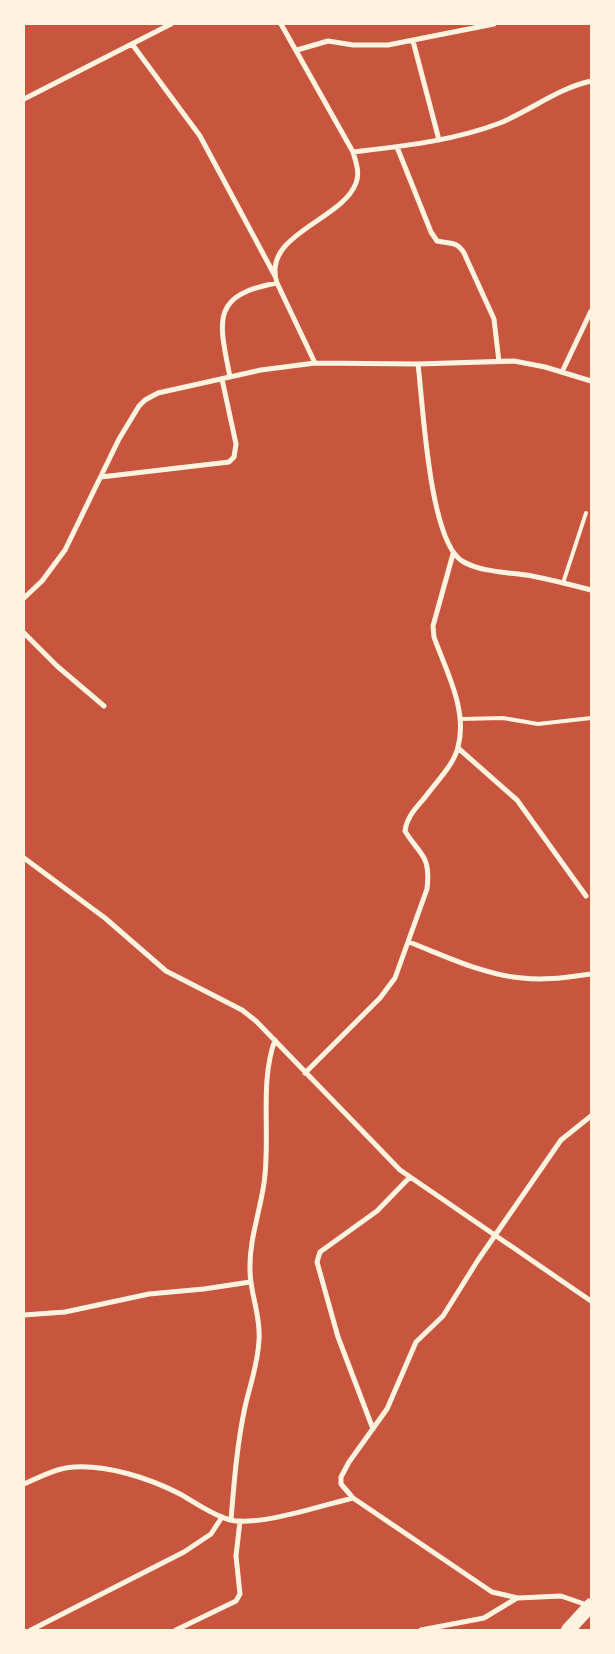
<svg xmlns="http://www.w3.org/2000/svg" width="615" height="1654" font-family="Jost,sans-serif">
  <rect width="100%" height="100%" fill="#c8553d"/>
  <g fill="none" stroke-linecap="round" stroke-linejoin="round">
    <path stroke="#fff3e0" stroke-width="4" d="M563,583L586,513
      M461,719L503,718L538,724L591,718"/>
    <path stroke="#fff3e0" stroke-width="5" d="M281,24L353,152C356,162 360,173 356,183C342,221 261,234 277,283L315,363
      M413,41L439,140
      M132,44L200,136L275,276
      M297,50L328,41L353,45H388L494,24
      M24,99L171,24
      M397,147L431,232L437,241C450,244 457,241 464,253L494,319L499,362
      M353,152C403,146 453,141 500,123C531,110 559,88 591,81
      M418,364C423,404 429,540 462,561C482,573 510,572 532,576C552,580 572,585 591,590
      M562,372L591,311
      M230,377C219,321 210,295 277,283
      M101,477L229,462L234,457L236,444L222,379
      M24,598L42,581L65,550L119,439L139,406L145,400L158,393L261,370L315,363L418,364L514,361L545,367L591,381
      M24,633L57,666L104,706
      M458,748L517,800L586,896
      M24,858L105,918L166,971L242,1010L256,1021L400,1170L591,1301
      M409,942C445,956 484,975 522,978C546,981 568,977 591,974
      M305,1073L380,998L395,978L427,889C431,854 420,856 405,831C407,814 420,805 429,792C439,779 454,764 458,747C468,710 446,671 434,637L433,626L453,554
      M24,1315L65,1312L149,1294L204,1289L250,1282
      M373,1429L338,1337L317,1262L320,1252L377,1211L410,1177
      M24,1484C40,1477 56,1468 74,1467C108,1465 149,1478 180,1494C196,1503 212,1515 230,1520C258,1527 323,1505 353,1498
      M231,1520C234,1483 237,1444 245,1407C250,1385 258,1364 259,1340C261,1315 250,1294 250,1270C249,1240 260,1212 264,1183C271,1137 259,1083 275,1040
      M590,1606L561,1596L518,1598L492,1592L353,1498L341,1484V1477L349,1462L387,1409L416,1342L443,1316L478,1260L561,1140L591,1116
      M31,1630L184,1552L211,1534L222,1517
      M176,1630L236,1601L240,1594L236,1556L240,1521
      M421,1630L484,1618L517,1598"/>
    <path stroke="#fff3e0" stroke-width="14" d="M568,1630L591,1605"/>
  </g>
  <rect width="615" height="1654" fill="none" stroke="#fff3e0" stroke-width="50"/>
</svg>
